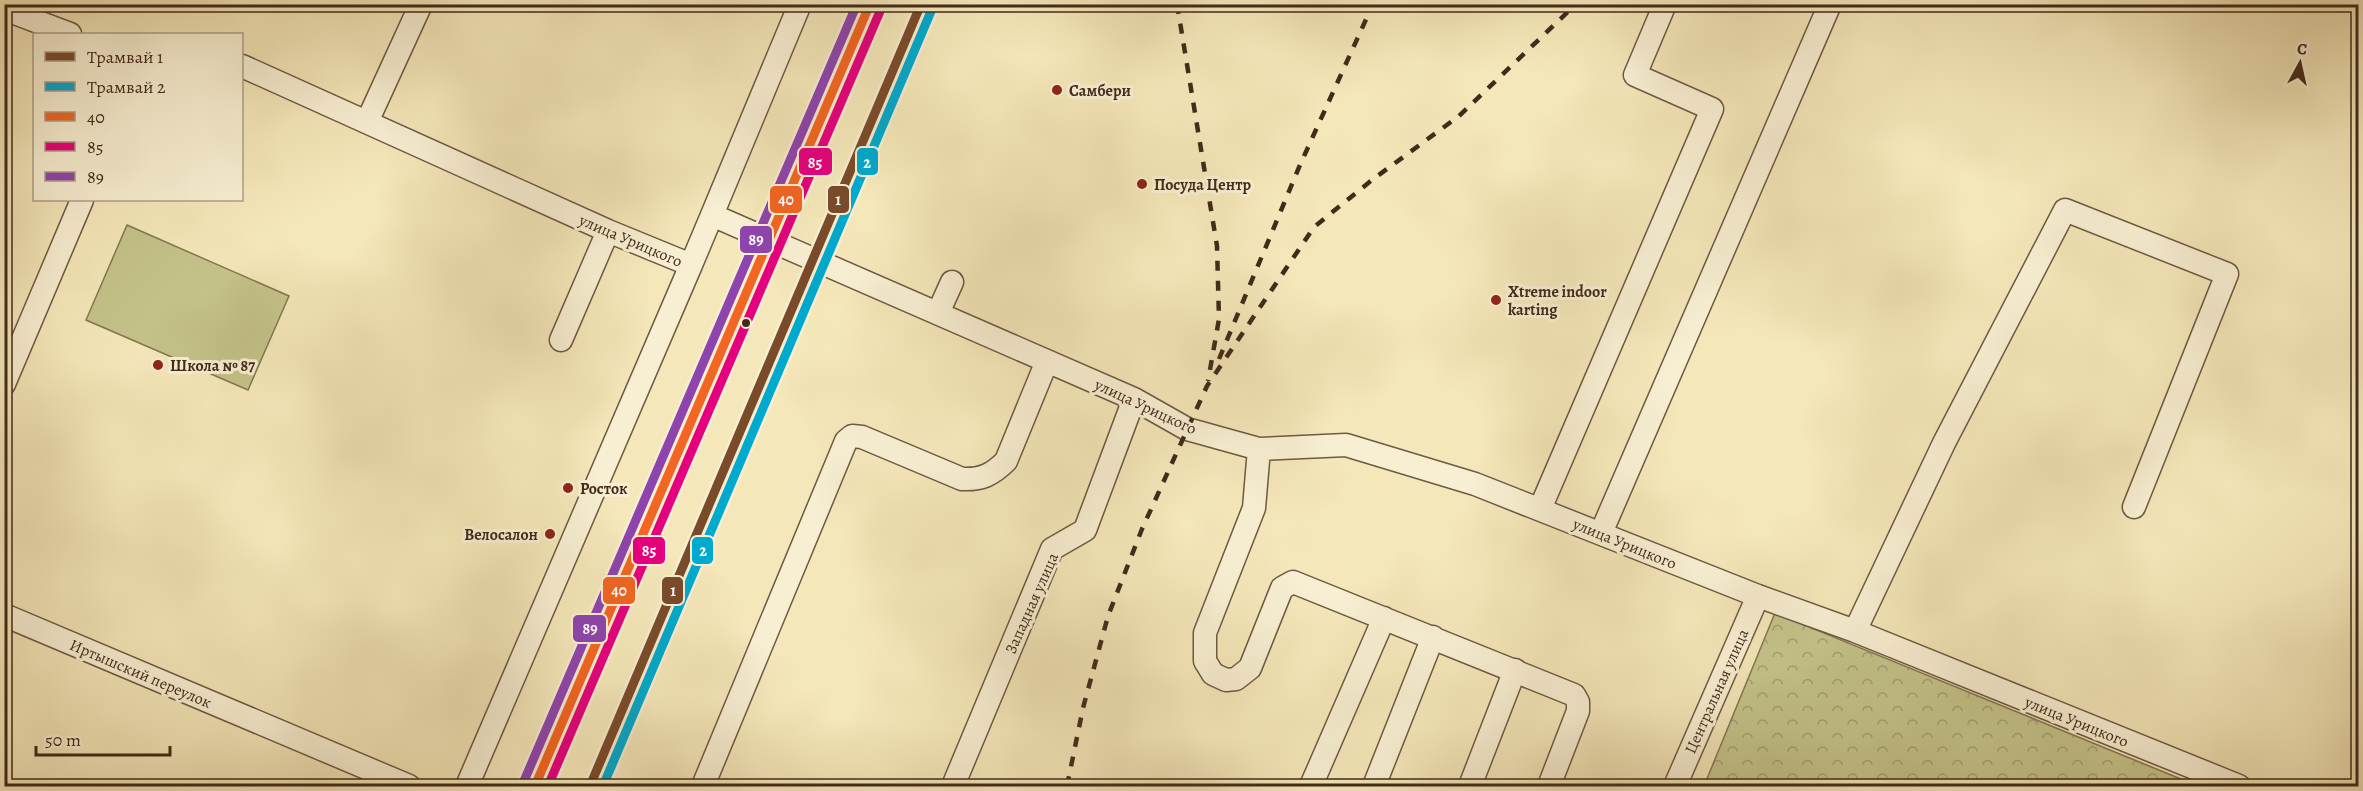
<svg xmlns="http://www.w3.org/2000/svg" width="2363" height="791" font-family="Alegreya,serif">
  <defs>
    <pattern id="forest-crowns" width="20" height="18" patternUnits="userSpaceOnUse" patternTransform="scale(1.5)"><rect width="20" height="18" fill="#c4c38a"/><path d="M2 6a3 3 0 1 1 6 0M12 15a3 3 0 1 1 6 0" fill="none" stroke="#a19f70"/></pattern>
  </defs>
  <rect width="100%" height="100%" fill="#f4e7b9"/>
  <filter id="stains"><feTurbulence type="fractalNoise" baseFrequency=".00333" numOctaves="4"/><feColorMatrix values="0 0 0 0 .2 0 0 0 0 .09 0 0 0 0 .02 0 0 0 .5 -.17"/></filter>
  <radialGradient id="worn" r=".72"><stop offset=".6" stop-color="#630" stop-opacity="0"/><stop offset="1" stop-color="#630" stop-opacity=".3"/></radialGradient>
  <path fill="#c4c38a" stroke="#837652" stroke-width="1.5" d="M127,225L289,296L248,390L86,320Z"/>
  <path fill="url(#forest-crowns)" stroke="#837652" stroke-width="1.5" d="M1775,613L2198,786H1704Z"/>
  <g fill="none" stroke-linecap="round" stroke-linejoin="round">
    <g stroke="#6e5942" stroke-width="25">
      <path id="minor" d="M4,9L70,34
        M242,66L608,231L691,265L712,215L1134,399L1187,429L1259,449L1346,445L1475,484L1758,596L1855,631L2239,786
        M367,122L421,4
        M712,215L800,4
        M938,313L952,282
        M561,340L608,231
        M4,384L82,200
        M1259,449L1254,508L1205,633V661L1213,674L1226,680L1236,679L1250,668L1282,588L1293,582L1574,695L1578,702V711L1549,786
        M1540,509L1712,109L1635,75L1665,4
        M1601,533L1830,4
        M4,615L409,786
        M1855,631L1944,443L2065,210L2227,274L2134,507
        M467,786L691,265
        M703,786L846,441L852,436L862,437L962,479C981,480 992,475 1006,461L1047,361
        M953,786L1052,549L1085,530L1134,399
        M1311,786L1384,618
        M1374,786L1433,637
        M1470,786L1515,670
        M1675,786L1758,596"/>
    </g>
    <g stroke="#422a1a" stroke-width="31">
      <path id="major" d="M535,786L870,4"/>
    </g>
    <use href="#minor" stroke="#f8efd2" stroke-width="22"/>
    <use href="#major" stroke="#f4e7b9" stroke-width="28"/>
    <path stroke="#422a1a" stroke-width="1.5" d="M597,786L810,285L935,4"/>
    <path stroke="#422a1a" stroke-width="4.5" stroke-dasharray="10 10" stroke-linecap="butt" d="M1177,4L1217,246L1219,319L1208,381
      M1219,359L1300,165L1373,4
      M1067,786L1083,708L1108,616L1142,529L1207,386L1314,227L1372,180L1459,116L1576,4"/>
    <g stroke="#f8efd2" stroke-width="14">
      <path id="bus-1" d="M535,786L870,4"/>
    </g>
    <g stroke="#f8efd2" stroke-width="14">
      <path id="bus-2" d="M548,786L881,9"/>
    </g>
    <g stroke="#f8efd2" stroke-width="14">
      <path id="bus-3" d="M524,781L857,4"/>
    </g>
    <use href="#bus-1" stroke="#f26522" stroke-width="9"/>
    <use href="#bus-2" stroke="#e5007d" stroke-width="9"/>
    <use href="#bus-3" stroke="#8e44ad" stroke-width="9"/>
    <g stroke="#f8efd2" stroke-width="14">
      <path id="tram-1" d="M590,786L921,4"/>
    </g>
    <g stroke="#f8efd2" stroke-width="14">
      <path id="tram-2" d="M603,786L932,9"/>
    </g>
    <use href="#tram-1" stroke="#7a4b2a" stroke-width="9"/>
    <use href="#tram-2" stroke="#00a9ce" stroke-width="9"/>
  </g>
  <g fill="#8f2418" stroke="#f8efd2" stroke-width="2">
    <circle cx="1057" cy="90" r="6"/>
    <circle cx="1142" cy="184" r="6"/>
    <circle cx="1496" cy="300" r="6"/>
    <circle cx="158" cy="365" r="6"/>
    <circle cx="568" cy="488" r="6"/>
    <circle cx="550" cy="534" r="6"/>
  </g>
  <circle fill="#422a1a" stroke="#f8efd2" stroke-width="2" cx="746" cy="323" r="5"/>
  <g text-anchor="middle" stroke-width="6" stroke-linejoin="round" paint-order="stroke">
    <g font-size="16" font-weight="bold" fill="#422a1a" stroke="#f8efd2" text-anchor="start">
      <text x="1069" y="96">Самбери</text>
      <text x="1154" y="190">Посуда Центр</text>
      <text x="1508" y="297">Xtreme indoor<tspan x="1508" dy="18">karting</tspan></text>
      <text x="170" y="371">Школа № 87</text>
      <text x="580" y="494">Росток</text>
      <text x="538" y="540" text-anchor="end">Велосалон</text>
    </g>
    <g font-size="16" fill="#422a1a" stroke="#f8efd2">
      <text transform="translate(631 240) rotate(23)" y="6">улица Урицкого</text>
      <text transform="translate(1146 406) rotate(25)" y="6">улица Урицкого</text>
      <text transform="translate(1625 543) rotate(22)" y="6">улица Урицкого</text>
      <text transform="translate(1031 603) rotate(-66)" y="6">Западная улица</text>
      <text transform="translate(141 673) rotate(23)" y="6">Иртышский переулок</text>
      <text transform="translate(1716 691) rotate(-66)" y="6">Центральная улица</text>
      <text transform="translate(2077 721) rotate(22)" y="6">улица Урицкого</text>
    </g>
  </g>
  <g stroke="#f8efd2" stroke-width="2">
    <rect x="856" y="147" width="23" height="29" rx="6" fill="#00a9ce"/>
    <rect x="798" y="147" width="35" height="29" rx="6" fill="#e5007d"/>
    <rect x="769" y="185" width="34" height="29" rx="6" fill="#f26522"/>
    <rect x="827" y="185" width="23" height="29" rx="6" fill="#7a4b2a"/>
    <rect x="739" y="225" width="34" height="29" rx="6" fill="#8e44ad"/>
    <rect x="691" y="536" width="23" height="29" rx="6" fill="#00a9ce"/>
    <rect x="632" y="536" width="34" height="29" rx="6" fill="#e5007d"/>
    <rect x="602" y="576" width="34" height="29" rx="6" fill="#f26522"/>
    <rect x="661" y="576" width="23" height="29" rx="6" fill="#7a4b2a"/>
    <rect x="572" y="614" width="35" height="29" rx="6" fill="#8e44ad"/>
  </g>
  <g font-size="16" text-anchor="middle" font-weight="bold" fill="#fff">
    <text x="867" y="168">2</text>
    <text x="815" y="168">85</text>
    <text x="786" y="205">40</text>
    <text x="838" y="205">1</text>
    <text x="756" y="245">89</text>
    <text x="703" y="556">2</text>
    <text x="649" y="556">85</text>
    <text x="619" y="596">40</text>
    <text x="673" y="596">1</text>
    <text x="590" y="634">89</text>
  </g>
  <rect width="2363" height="791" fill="none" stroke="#f4e7b9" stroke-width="24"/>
  <rect x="6" y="6" width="2351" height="779" fill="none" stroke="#422a1a" stroke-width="3"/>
  <rect x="12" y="12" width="2339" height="767" fill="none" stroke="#422a1a" stroke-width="1.5"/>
  <rect x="33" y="33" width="210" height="168" fill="#f8efd2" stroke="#afa088" stroke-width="1.5"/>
  <rect x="45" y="52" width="30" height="9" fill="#7a4b2a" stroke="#afa088" stroke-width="1.5"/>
  <text x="87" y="63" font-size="18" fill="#422a1a">Трамвай 1</text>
  <rect x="45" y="82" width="30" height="9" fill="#00a9ce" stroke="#afa088" stroke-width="1.5"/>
  <text x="87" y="93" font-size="18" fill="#422a1a">Трамвай 2</text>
  <rect x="45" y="112" width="30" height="9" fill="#f26522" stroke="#afa088" stroke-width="1.5"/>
  <text x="87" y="123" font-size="18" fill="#422a1a">40</text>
  <rect x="45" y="142" width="30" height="9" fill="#e5007d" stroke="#afa088" stroke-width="1.5"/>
  <text x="87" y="153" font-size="18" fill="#422a1a">85</text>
  <rect x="45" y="172" width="30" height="9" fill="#8e44ad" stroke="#afa088" stroke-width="1.5"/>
  <text x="87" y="183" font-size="18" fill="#422a1a">89</text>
  <g transform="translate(2300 63) rotate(8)" stroke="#f8efd2" stroke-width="4.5" paint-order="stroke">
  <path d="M0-4.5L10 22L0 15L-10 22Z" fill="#422a1a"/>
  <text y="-9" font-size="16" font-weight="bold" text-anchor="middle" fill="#422a1a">С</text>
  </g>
  <path d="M36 746v9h134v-9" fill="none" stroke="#422a1a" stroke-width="3"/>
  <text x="45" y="746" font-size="18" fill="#422a1a" stroke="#f8efd2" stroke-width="4.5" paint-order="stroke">50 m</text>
  <rect width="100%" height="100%" filter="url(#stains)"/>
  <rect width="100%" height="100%" fill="url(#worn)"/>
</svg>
